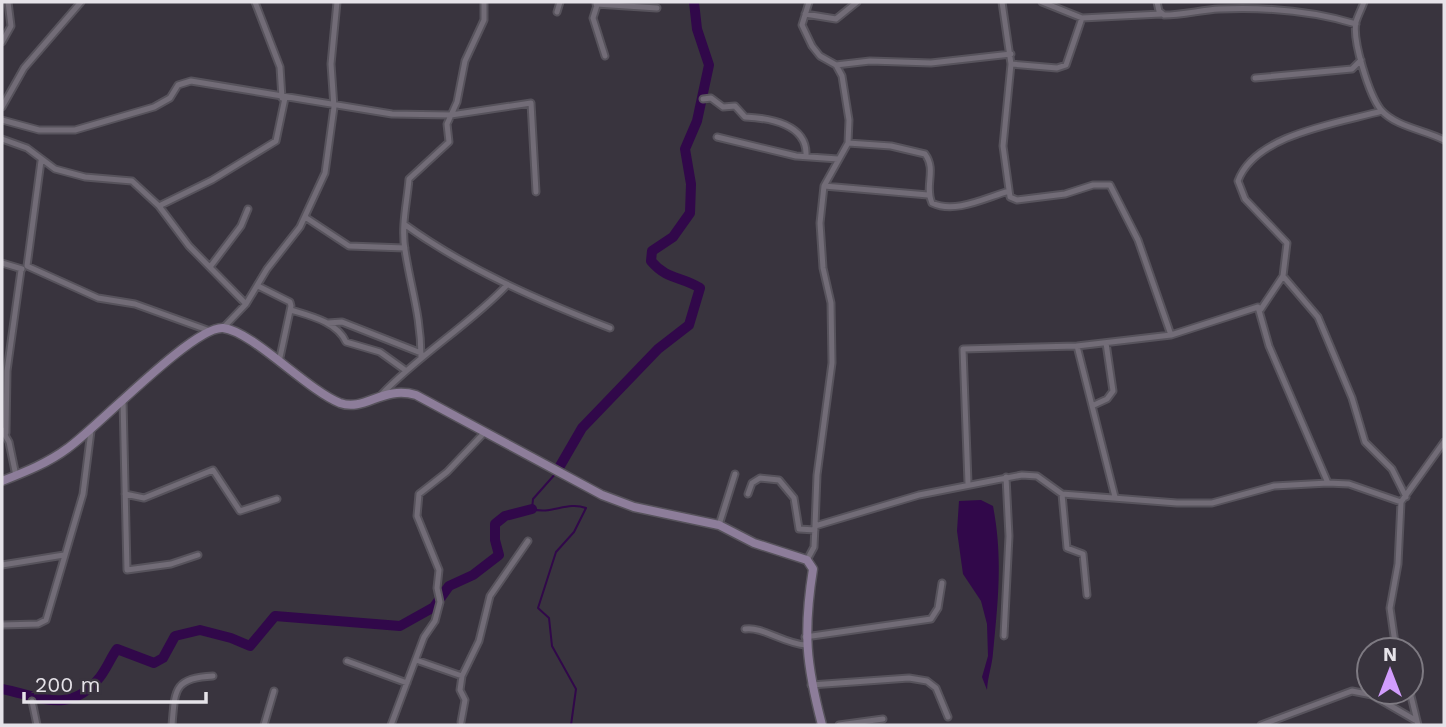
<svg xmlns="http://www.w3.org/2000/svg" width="1446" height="727" font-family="'Work Sans',sans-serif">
  <rect width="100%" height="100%" fill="#39343e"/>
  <path fill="#31084a" d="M981,500L993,506C1003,558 998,601 993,653C992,666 988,675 987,690L982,677L988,656L987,624L981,601L963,574L957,531L959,501Z"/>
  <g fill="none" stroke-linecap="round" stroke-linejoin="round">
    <path stroke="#31084a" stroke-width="2" d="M556,473L533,499L532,509C551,515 567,501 586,508L574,532L556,552L538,608L549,618L552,646L576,689L571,725"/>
    <path stroke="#31084a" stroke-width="10" d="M560,466L582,428L658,349L689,325L700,288C681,276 667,280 651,261L652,251L673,237L690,213L691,184L685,149L697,121L709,65L697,29L694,2
      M2,689C42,697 70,715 100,677C107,668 111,657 117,649L154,663L163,658L175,636L200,630L231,638L250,646L275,616L400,626L434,607L449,586L473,575L499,555L495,540V524L505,516L532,509"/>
    <g stroke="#57535c" stroke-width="9">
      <path id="street" d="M255,2L280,67L282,98
        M598,2L593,18L605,56
        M809,2L802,25L812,46L820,56L836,65L842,76L849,120L848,143L824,186L820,223L823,268L831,303L832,363L817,475L815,526
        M1002,2L1011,64L1003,146L1010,197L1017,200L1065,194L1093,185H1110L1138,240L1171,335L1258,307L1269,346L1328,483
        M1042,2L1082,18L1161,14
        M1157,2L1159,11L1164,15C1183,15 1201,10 1219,9C1264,7 1313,11 1356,24
        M1364,2C1362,8 1358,15 1356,22C1352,40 1369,95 1381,110C1396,127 1425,130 1444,140
        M596,4L657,8
        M557,12L560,2
        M805,14L836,19L857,2
        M2,42L11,26L8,2
        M1011,64L1057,68L1066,65L1082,18
        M836,65L870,61L931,63L1011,54
        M1255,78L1352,69L1361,60
        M703,99L711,98L723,107L735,106L745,117C769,118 808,124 806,156
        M2,107L24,68L81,2
        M2,120L39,130H75L154,107L170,98L178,85L191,81L392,114L451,115L531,103L536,192
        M717,137L796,156L838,159
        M2,139L27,148L55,169L85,177L132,181L159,206L189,246L246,304
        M848,143L891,146L925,154C937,170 924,186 932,203C955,214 985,198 1009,191
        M41,161L27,266L98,298L135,304L210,331
        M824,186L928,195
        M159,206L212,180L276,141L285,98
        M305,217L349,246L405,248
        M404,224C466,269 538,300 610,328
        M2,263L22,269
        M210,267L241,226L248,209
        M1283,276L1318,317L1352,398L1365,442L1392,469L1406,497
        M258,286L290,302L291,306L279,362
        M1261,309L1283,276L1287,243L1245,199L1238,181C1255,134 1339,123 1382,111
        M291,310C311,316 337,322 346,342L380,352L405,370
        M328,323L342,322L421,353
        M223,328L246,304L267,269L300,227L325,173L334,107L331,64L337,2
        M1077,346L1115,497
        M421,357C421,316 411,289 405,250C401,226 407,203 409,179L449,142L447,124L457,102L465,61L484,20V2
        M382,394C420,354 469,325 507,285
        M123,400L127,570L171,564L198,555
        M1094,405L1107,399L1113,391L1106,343
        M2,430L9,442L16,476
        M6,433L7,371L21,270
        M968,483L963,349L1077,346L1171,335
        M125,494L144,498L213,470L240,511L277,499
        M748,494L752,483L760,478L779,480L794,498L799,529L815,530
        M1062,494L1067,548L1083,554L1087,595
        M719,525L735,474
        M807,560L814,547L815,526L919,495L1022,475L1037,476L1062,494L1177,503H1212L1274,486L1328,483L1349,484L1401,502L1444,442
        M2,565L64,555
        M2,625L38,624L46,620L83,494L91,431
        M745,629C762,626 784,644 806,645
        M1004,636L1009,536L1006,477
        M805,637L931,619L938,608L942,583
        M1396,650L1390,608L1398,564L1401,502
        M416,660L462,676L479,641L490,596L528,541
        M347,661L407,683
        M811,685L909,678L927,681L936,688L948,717
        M1410,692L1418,725
        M32,701L37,725
        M461,722L465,700L460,690L462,676
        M172,725C175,689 174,678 213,676
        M264,725L274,691
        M391,725L424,637L435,621L440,602L437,588L439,570L417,516L419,494L447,472L484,433
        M839,725L883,719
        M1261,725L1352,691L1372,695L1415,720"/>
    </g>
    <g stroke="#57535c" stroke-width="11">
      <path id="secondary" d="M2,481C25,472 48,463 68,448C98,427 193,326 223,328C252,331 307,390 340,403C365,412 383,385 416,395L602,495L634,507L719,525L754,543L807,560L813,569C803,632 806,664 822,725"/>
    </g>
    <use href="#street" stroke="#726c77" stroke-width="5"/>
    <use href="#secondary" stroke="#8d7d9a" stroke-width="8"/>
  </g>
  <rect width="1446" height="727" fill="none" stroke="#e6e3e9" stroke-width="7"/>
  <g transform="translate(1390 671)"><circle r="33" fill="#39343e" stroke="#7e7a82" stroke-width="2"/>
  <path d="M0-5L12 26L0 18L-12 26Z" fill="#d29dfd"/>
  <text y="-10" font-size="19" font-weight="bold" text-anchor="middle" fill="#e6e3e9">N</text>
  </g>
  <path d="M24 692v10h182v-10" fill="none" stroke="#e6e3e9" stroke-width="3.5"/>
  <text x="35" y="692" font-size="21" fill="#e6e3e9" stroke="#39343e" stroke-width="5" paint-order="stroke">200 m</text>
</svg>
